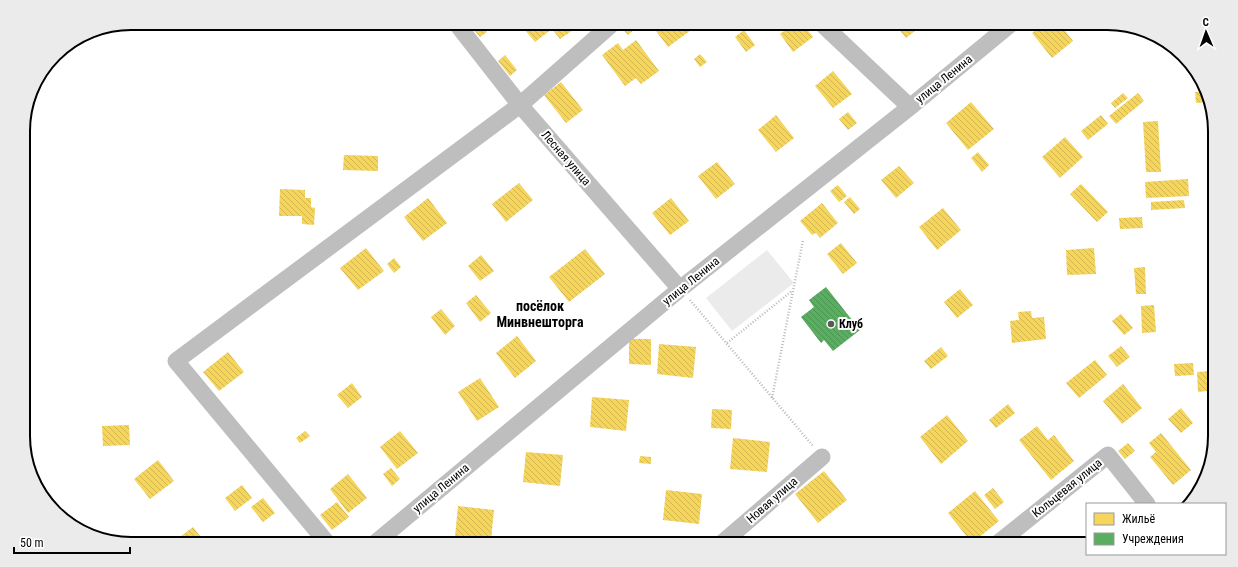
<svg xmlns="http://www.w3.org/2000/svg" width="1238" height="567" font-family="'Roboto Condensed',sans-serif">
  <defs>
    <pattern id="homes-back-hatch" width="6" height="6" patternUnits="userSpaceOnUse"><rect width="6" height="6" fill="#f6d55c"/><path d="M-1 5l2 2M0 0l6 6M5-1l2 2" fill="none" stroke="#d1b54e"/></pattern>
    <pattern id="public-back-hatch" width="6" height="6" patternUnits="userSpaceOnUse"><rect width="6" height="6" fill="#5aae61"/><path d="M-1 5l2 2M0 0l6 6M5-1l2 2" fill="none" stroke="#4c9452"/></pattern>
  </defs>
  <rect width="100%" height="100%" fill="#fff"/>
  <path fill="#ebebeb" d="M767,250L794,283L732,331L706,298Z"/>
  <path fill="url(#homes-back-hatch)" d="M468,23H480L487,32L480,37Z
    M519,23H567L573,30L560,39L552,29L535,42Z
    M623,23H642L628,35L620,26Z
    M650,23H697L698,25L668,47Z
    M795,23H802L813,37L793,52L780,34Z
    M894,23H925L906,38Z
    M1045,23H1059L1073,41L1052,58L1032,33Z
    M744,30L755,45L746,52L735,37Z
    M636,40L659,71L641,84L636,78L625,86L602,55L618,43L623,50Z
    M700,54L707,62L700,67L694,59Z
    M505,55L517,70L510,76L498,61Z
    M833,71L852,94L833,108L815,86Z
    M561,82L583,110L566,123L544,95Z
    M1195,92H1203L1208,102L1196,103Z
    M1123,93L1128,98L1115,108L1111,103Z
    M1138,93L1144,101L1116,124L1109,116Z
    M971,102L994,129L968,150L946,123Z
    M848,112L857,123L848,130L839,119Z
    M776,115L794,138L776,152L758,130Z
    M1101,115L1108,124L1088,140L1081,131Z
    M1211,120H1214V148H1213Z
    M1158,121L1161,172H1146L1143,122Z
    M1065,137L1083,157L1060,178L1042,157Z
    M978,152L989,165L982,172L971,158Z
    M344,155L378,156V171L343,170Z
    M717,162L735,184L716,199L698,176Z
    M899,166L914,183L896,198L881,180Z
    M1188,179L1189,196L1146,198L1145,182Z
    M519,183L533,200L506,222L492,204Z
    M1081,184L1108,212L1097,222L1070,194Z
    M838,185L847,196L839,202L830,191Z
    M280,189L305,190V198H311V207L315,208L314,225L302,224V216H279Z
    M850,197L860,209L854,214L844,202Z
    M428,198L447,223L423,241L404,217Z
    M671,198L689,221L670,235L652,213Z
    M1184,200L1185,208L1151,210V202Z
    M822,203L838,223L820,238L816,233L812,235L800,221Z
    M943,208L961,230L937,250L919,227Z
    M1142,217L1143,228L1120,229L1119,218Z
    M841,243L857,263L843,274L827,254Z
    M366,248L384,271L358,290L340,268Z
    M1094,248L1096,274L1067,275L1066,250Z
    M585,249L605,274L569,302L549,277Z
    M481,255L494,271L480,281L468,266Z
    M394,258L401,267L394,273L387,264Z
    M1145,267L1146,294H1136L1134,268Z
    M960,289L973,305L957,318L944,302Z
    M476,295L491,313L480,322L466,303Z
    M1154,305L1156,332L1142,333L1141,306Z
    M441,309L455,326L445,335L431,317Z
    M1031,311L1032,318L1044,317L1046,339L1012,343L1010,321L1019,320L1018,312Z
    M1121,314L1133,328L1124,335L1112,321Z
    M517,336L536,361L515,378L496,353Z
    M629,339H651V365L629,364Z
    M659,344L696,347L693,378L657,374Z
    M1121,346L1130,357L1117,367L1108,356Z
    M941,347L948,356L931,369L924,361Z
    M228,352L244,372L219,391L203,372Z
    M1095,360L1107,375L1079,398L1066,383Z
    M1193,363L1194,375L1175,376L1174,364Z
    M1209,364H1215V397H1207V391L1198,392L1197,372L1210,371Z
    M480,378L499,407L477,421L458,392Z
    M352,383L362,397L348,408L337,395Z
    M1123,384L1142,408L1122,424L1103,401Z
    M592,397L629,400L626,431L590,427Z
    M1008,404L1015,413L996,428L989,420Z
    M1181,408L1193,423L1181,433L1168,419Z
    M712,409L732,410L731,429L711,428Z
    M947,415L968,441L941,464L920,437Z
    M129,425L130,445L103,446L102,426Z
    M1037,426L1048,440L1054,435L1074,461L1051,480L1019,440Z
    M305,431L310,436L300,443L296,438Z
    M400,431L418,453L397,469L380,447Z
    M1161,433L1191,470L1173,485L1150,457L1156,452L1149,443Z
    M733,438L770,442L767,472L730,469Z
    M1128,443L1135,451L1125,459L1118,451Z
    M526,452L563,455L560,486L523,482Z
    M640,456L651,457V464L639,463Z
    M158,460L174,481L150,499L134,479Z
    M391,468L400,479L392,486L383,474Z
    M824,471L847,500L818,523L795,494Z
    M348,474L367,498L348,513L330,489Z
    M242,485L252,498L235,511L225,498Z
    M993,488L1004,502L995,509L984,495Z
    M666,490L702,494L699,524L663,520Z
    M975,491L999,521L972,543L948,513Z
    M263,498L275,513L263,522L251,507Z
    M337,502L349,517L332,530L320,515Z
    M458,506L494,510L491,540L455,537Z
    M193,527L204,541L199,544H186L180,537Z"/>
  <path fill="url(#public-back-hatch)" d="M826,287L860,330L833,351L824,340L821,343L801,317L814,307L809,300Z"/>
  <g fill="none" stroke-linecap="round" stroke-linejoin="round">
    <path stroke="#b9b9b9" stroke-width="2.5" stroke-dasharray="1 2" stroke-linecap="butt" d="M690,300L813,446
      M727,343L792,291
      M772,398L803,240"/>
    <path stroke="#bebebe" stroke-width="17" d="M456,23L520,105L680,289
      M821,23L910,107
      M328,544L176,361L520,105L613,23
      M374,544L680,289L910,107L1012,23
      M721,544L822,457
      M997,544L1108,455L1147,504"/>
  </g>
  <circle fill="#595959" stroke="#fff" stroke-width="1.5" cx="831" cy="324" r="4"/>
  <g text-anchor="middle" stroke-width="4" stroke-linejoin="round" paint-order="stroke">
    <g font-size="12" fill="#000" stroke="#fff">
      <text transform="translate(944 79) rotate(-39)" y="4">улица Ленина</text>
      <text transform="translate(566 158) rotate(49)" y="4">Лесная улица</text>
      <text transform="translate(691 281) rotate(-39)" y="4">улица Ленина</text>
      <text transform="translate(441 488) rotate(-40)" y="4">улица Ленина</text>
      <text transform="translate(1067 488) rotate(-39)" y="4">Кольцевая улица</text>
      <text transform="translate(772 500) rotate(-41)" y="4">Новая улица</text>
    </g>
    <g font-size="12" font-weight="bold" fill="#000" stroke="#fff" text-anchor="start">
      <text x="839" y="328">Клуб</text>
    </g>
    <g font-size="14" font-weight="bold" fill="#000" stroke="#fff">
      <text x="540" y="311">посёлок<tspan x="540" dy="16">Минвнешторга</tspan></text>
    </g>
  </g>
  <path d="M0 0H1238V567H0ZM131 30H1107A101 101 0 0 1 1208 131V436A101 101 0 0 1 1107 537H131A101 101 0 0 1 30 436V131A101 101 0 0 1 131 30Z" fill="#ebebeb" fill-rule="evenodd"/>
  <path fill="none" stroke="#000" stroke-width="2" d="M131 30H1107A101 101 0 0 1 1208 131V436A101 101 0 0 1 1107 537H131A101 101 0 0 1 30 436V131A101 101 0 0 1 131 30Z"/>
  <rect x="1086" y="503" width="140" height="52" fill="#ffffff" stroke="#999999"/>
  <rect x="1094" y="513" width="20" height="12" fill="#f6d55c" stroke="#999999"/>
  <text x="1122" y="523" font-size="12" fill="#000000">Жильё</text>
  <rect x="1094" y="533" width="20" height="12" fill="#5aae61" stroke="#999999"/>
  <text x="1122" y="543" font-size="12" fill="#000000">Учреждения</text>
  <g transform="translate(1206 32) rotate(358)" stroke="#ffffff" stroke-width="3" paint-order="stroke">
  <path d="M0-3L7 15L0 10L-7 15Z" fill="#000000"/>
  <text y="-6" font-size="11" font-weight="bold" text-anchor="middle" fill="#000000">С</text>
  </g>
  <path d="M14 547v6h116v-6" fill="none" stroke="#000000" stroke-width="2"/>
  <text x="20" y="547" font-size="12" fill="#000000" stroke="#ffffff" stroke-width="3" paint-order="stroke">50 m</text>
</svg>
